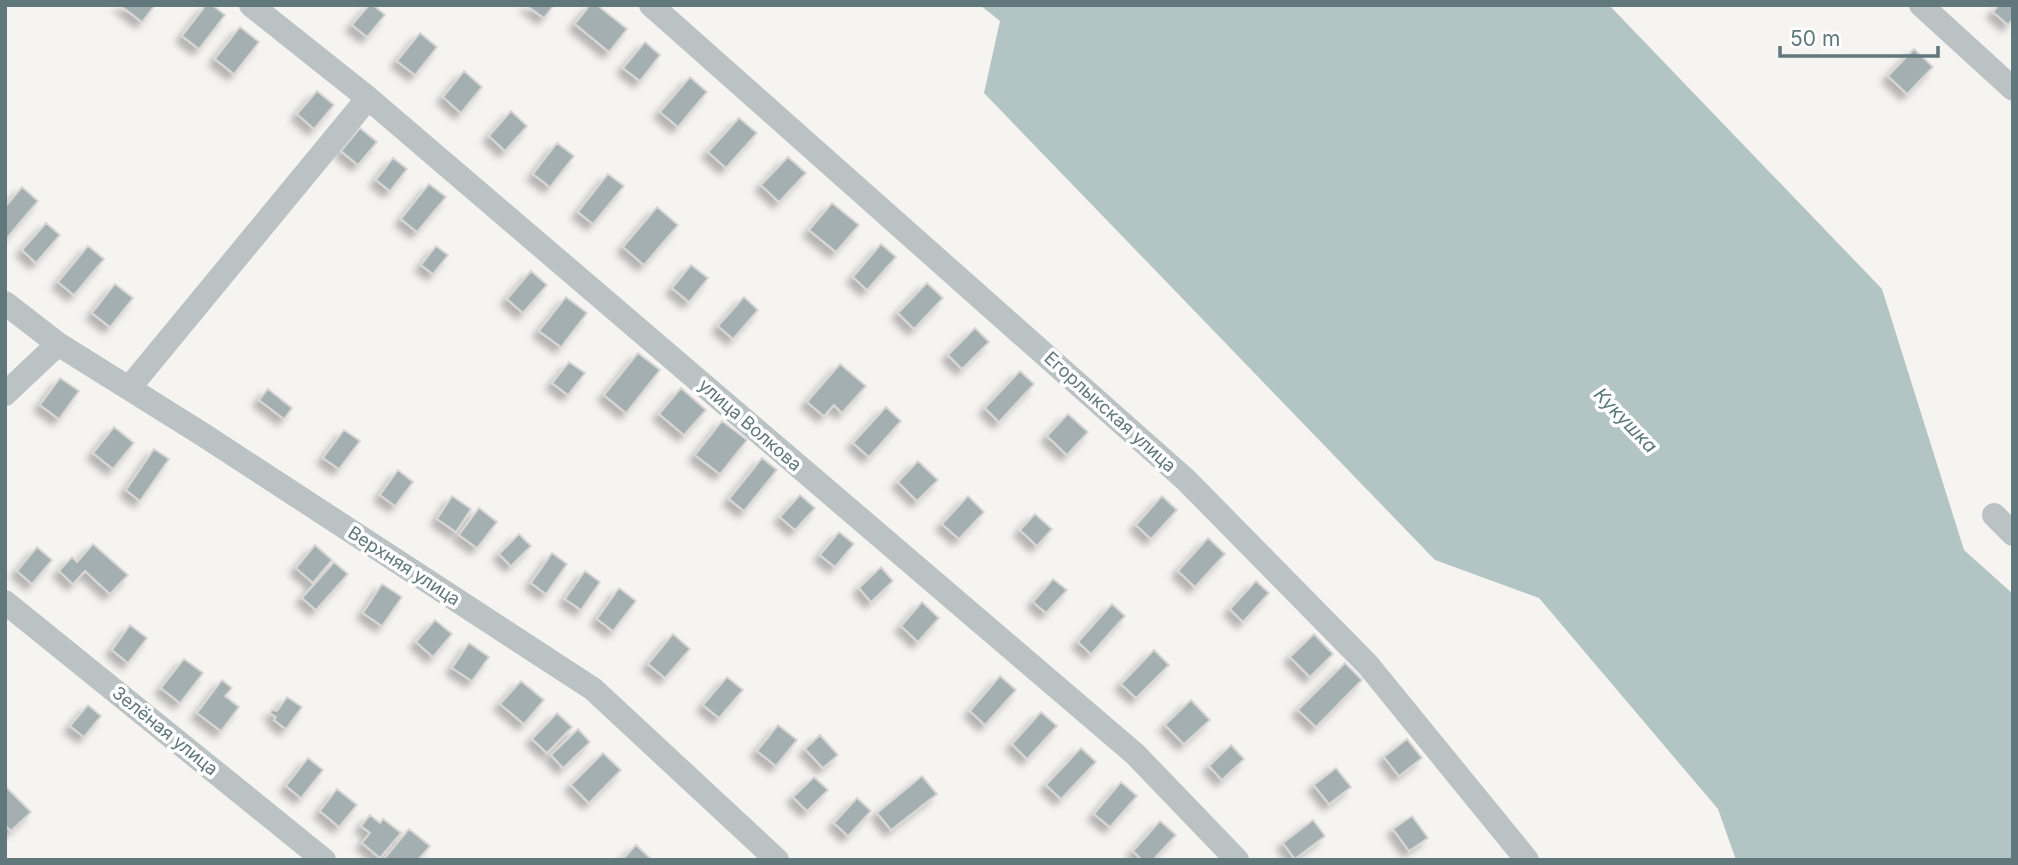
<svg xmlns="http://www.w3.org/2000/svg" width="2018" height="865" font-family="Inter,sans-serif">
  <defs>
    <filter id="shadow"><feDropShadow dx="-6" dy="6" stdDeviation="3.5" flood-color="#0004"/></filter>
  </defs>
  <rect width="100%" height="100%" fill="#f5f4f1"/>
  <path fill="#b2c4c4" d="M980,5H1609L1882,289L1964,550L2013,594V860H1736L1718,809L1539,598L1435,560L984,93L1000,21Z"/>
  <path fill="#a3afb1" stroke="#d7d6d4" stroke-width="2" filter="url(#shadow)" d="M120,5H155L142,22Z
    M206,5H212L225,15L199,49L182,36Z
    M369,5H373L385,15L367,37L352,25Z
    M526,5H552L553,6L544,18Z
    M590,5H597L627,29L609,52L575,24Z
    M1999,5H2013V19L2008,25L1993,12Z
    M240,27L259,42L234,74L215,59Z
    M420,33L437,47L415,75L397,61Z
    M645,42L660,55L640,81L623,68Z
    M1914,49L1933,67L1907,94L1888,76Z
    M464,71L482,87L461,113L443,97Z
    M690,77L707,92L678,127L660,112Z
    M317,91L334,105L314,129L297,114Z
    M511,111L527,126L505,151L489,136Z
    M739,118L757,133L726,168L708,152Z
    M360,128L377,142L358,165L341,151Z
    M557,143L574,156L550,187L533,174Z
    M788,157L806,173L779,202L761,185Z
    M393,158L407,169L390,191L376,180Z
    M608,174L624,186L593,224L578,212Z
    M429,184L446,197L417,232L401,219Z
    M22,187L38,201L7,238L5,237V207Z
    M832,203L859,225L836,252L809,230Z
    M657,207L678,225L644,265L623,247Z
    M46,223L60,235L36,263L22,250Z
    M881,244L896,257L867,290L853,277Z
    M88,246L104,259L74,295L58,282Z
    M436,246L448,255L433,274L421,265Z
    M691,265L708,278L689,302L672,288Z
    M531,271L547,285L523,313L507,299Z
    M927,283L943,298L914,329L898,313Z
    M115,284L133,298L110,327L92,313Z
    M566,297L587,313L561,347L539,331Z
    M744,297L758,310L733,339L718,326Z
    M975,328L989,342L962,369L948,355Z
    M638,353L660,370L626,413L604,395Z
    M569,362L585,373L568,395L552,383Z
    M840,364L866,386L842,413L834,405L824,416L807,402Z
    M1020,371L1034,384L999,422L985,408Z
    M60,378L79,391L59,419L40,405Z
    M681,388L706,410L684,435L659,414Z
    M268,389L292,408L284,419L259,400Z
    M886,407L901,421L869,457L853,443Z
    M1068,414L1088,432L1067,455L1047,436Z
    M722,421L747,440L720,474L695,455Z
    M114,427L134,443L113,469L93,453Z
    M344,430L360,441L339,469L323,458Z
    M154,449L169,459L140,501L126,490Z
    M762,458L777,470L744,511L729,499Z
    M918,461L938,480L917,501L898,482Z
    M398,470L413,482L395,506L380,495Z
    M800,495L815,508L795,530L780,517Z
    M452,496L471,509L456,532L437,519Z
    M968,496L984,512L959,539L942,524Z
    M1162,496L1177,510L1151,539L1136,525Z
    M479,508L497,522L477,548L459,535Z
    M1035,514L1052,529L1037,546L1020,530Z
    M839,532L854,544L835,567L820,555Z
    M519,534L531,546L511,566L499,554Z
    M1208,538L1225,554L1195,587L1178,571Z
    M93,544L128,575L110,594L85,571L73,584L59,571L72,557L77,562Z
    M315,545L332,560L313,583L296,568Z
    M37,547L52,560L32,584L17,571Z
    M552,553L567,564L546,594L531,583Z
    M334,562L348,574L316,610L302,598Z
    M881,567L893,581L871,602L859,588Z
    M585,571L600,582L581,610L565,599Z
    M1053,579L1067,590L1046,613L1033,602Z
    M1256,581L1269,593L1243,622L1230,609Z
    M382,584L402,597L382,626L363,613Z
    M619,588L636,601L613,631L597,619Z
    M922,602L939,618L918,642L901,626Z
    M1112,604L1125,616L1091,654L1078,642Z
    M435,620L452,634L433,657L416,642Z
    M130,625L147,638L128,663L112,650Z
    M673,634L690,649L665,678L648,664Z
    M1314,634L1333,654L1310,677L1290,657Z
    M469,643L489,657L472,681L452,668Z
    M1154,650L1169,665L1136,698L1121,684Z
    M184,659L203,673L180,703L161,688Z
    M1345,663L1362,680L1316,727L1298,710Z
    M1000,676L1016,690L985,725L970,711Z
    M727,677L743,690L719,718L703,705Z
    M222,680L232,688L225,696L239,707L221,731L197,713Z
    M521,681L544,700L524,724L500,704Z
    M287,697L302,707L286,729L274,720L276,717L270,713L272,710L277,711Z
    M1191,700L1210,720L1184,744L1165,725Z
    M88,705L101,716L84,737L70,726Z
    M1041,712L1057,726L1027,759L1012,744Z
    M557,713L572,727L547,753L532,739Z
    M778,725L797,740L776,766L757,751Z
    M578,729L590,742L563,768L551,755Z
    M820,735L838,755L823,768L805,749Z
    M1407,739L1422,758L1399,776L1384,757Z
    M1231,745L1244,759L1222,780L1209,766Z
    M1081,748L1096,762L1061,799L1046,785Z
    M603,753L621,770L589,803L571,785Z
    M308,758L323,770L301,798L286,786Z
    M1336,768L1351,787L1329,804L1314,785Z
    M922,776L937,794L891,830L877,813Z
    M814,777L828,790L807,811L793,797Z
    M1121,782L1137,796L1110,827L1094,814Z
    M7,788L31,812L11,831L5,825V790Z
    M337,789L357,805L339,827L320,811Z
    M857,798L871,811L848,836L834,823Z
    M370,815L380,823L383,819L401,833L380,858L362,843L370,833L361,826Z
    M1412,816L1428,838L1409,851L1393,829Z
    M1313,820L1325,836L1295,859L1283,843Z
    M1160,821L1176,835L1153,860H1142L1133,851Z
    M409,829L430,846L418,860H383Z
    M636,845L652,860H622Z"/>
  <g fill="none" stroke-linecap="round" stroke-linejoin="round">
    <path stroke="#bbc2c4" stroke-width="24" d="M251,5L368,98L1135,754L1237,860
      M651,5L1186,480L1368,665L1527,860
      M1921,5L2013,89
      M5,303L58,344L202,434L593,689L777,860
      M129,388L368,98
      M5,394L58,344
      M1994,515L2013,534
      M5,602L324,860"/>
  </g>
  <g text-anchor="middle" stroke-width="7" stroke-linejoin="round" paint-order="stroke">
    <g font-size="18" fill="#60777c" stroke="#fff">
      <text transform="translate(1110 412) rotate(42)" y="6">Егорлыкская улица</text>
      <text transform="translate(750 425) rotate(41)" y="6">улица Волкова</text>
      <text transform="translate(404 566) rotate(33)" y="6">Верхняя улица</text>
      <text transform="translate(165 731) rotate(39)" y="6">Зелёная улица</text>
    </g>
    <g font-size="19" font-style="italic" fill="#5b7778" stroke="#fff">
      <text transform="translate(1626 420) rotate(46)" y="7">Кукушка</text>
    </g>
  </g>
  <rect width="2018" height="865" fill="none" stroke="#60777c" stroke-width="14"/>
  <path d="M1780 46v10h158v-10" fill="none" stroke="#60777c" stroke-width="3.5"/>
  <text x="1790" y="46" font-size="21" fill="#60777c" stroke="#ffffff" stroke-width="5" paint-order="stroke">50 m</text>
</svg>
